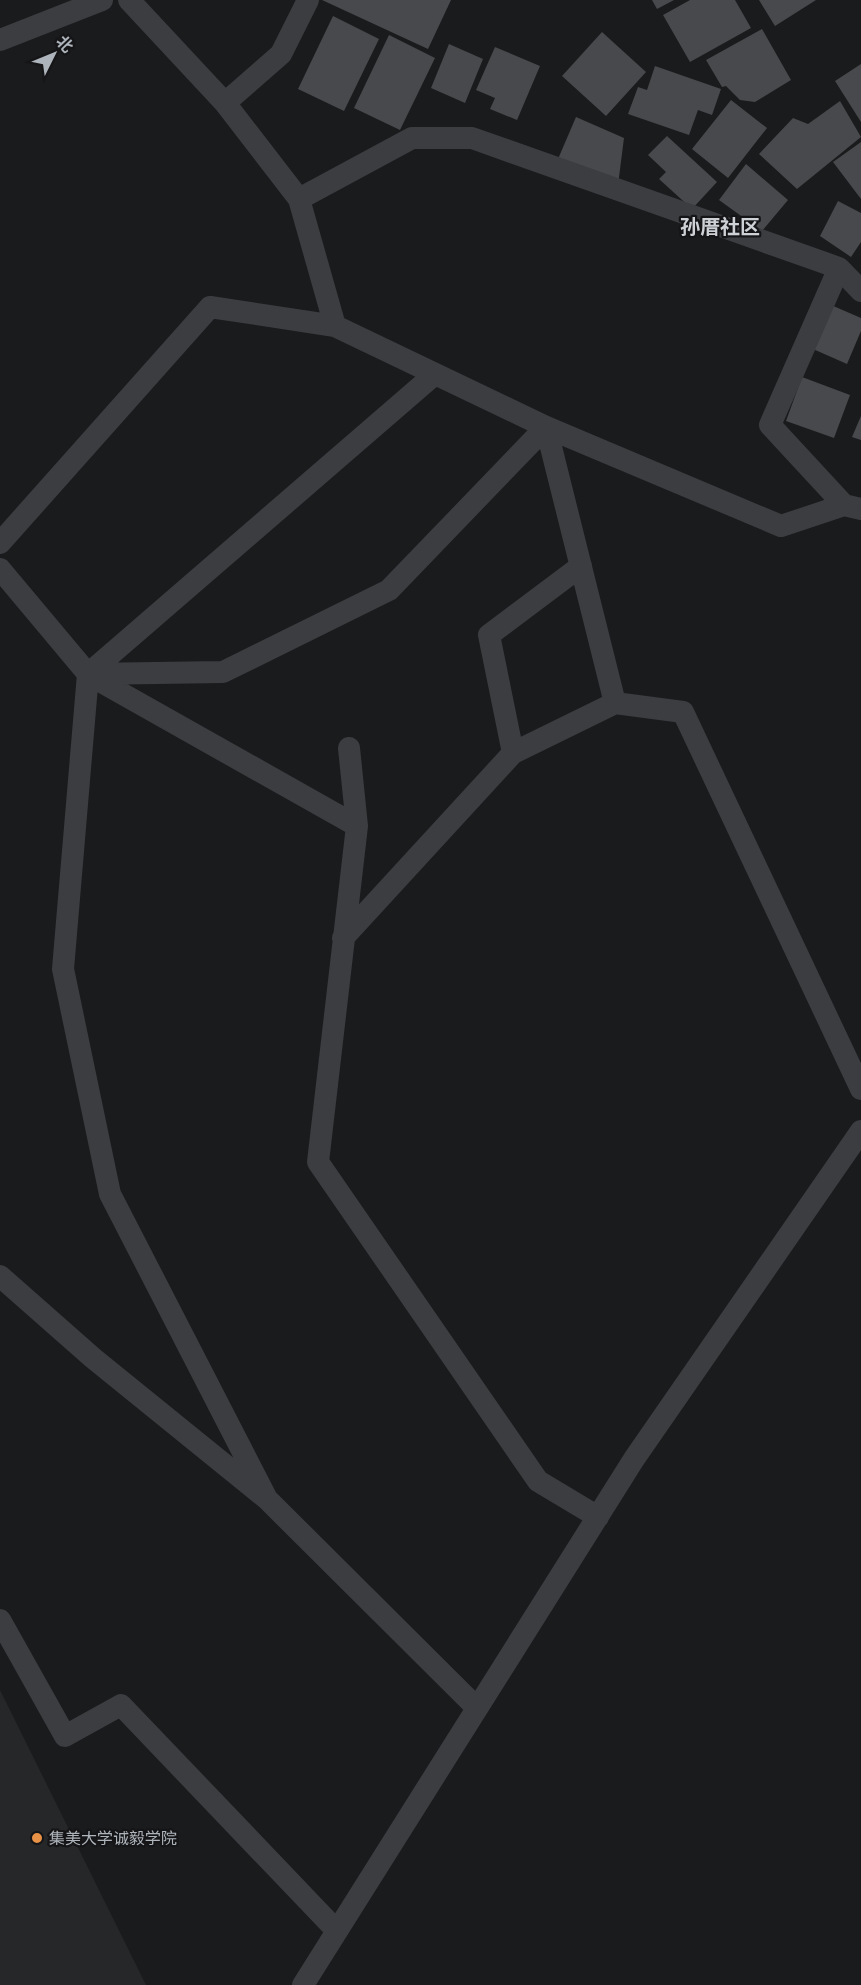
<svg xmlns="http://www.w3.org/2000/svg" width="861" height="1985" font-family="Arial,'Noto Sans SC',sans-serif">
  <rect width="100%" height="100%" fill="#1a1b1c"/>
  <path fill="#262729" d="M0,1690L146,1985H0Z"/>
  <path fill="#47494c" d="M322,0H451L428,49Z
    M652,0H674L657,9Z
    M690,0H735L751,28L690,62L663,15Z
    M759,0H816L775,26Z
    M333,16L379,39L344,111L298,89Z
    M762,29L791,80L755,102L740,100L726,86L722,87L706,60Z
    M602,32L646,72L606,116L562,76Z
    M389,35L435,58L400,130L354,108Z
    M449,44L483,59L465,103L431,88Z
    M495,47L540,66L517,120L490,109L495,98L476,90Z
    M861,64V122L835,81Z
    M655,66L721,89L712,115L698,110L689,135L628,114L638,87L647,90Z
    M731,100L767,128L728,178L692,149Z
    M840,101L861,137L797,189L759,154L793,118L808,124Z
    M576,117L624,138L618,185L558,159Z
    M667,136L717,182L692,209L659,179L666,172L648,155Z
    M861,142V199L833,162Z
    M746,164L788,200L762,231L719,200Z
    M838,201L861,213V242L851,257L820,236Z
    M831,305L861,318V331L847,364L813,349Z
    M802,377L850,395L834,438L786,421Z
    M861,416V440L852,437Z"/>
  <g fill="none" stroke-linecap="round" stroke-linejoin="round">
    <path stroke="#3b3d41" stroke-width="22" d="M129,0L225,103L299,199L335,326
      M0,40L102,0
      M225,103L281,54L308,0
      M299,199L412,138H472L839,268L861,291
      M839,268L770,425L844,505
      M546,427L615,703
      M0,543L210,307L335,326L546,427L781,526L844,505L861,509
      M0,569L88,674L63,969L110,1194L267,1499
      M88,674L223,672L389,590L546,427
      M88,674L435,374
      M89,675L357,826
      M349,748L357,826L318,1162L538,1481L598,1517
      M513,753L489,635L581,566
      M343,938L513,753L615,703L683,712L861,1089
      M0,1276L93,1358L267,1499L477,1708
      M0,1620L65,1736L121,1705L337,1931
      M303,1985L634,1459L861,1131"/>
  </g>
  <circle fill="#e89247" stroke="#151517" stroke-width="2" cx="37" cy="1838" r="6"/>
  <g text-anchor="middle" stroke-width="4.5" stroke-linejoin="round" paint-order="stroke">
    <g font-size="16" fill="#adb4bb" stroke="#151517" text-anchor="start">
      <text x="49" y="1844">集美大学诚毅学院</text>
    </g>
    <g font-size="20" font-weight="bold" fill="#ced2d7" stroke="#151517">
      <text x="720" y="234">孙厝社区</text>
    </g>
  </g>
  <g transform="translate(54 54) rotate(47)" stroke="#151517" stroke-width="4.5" paint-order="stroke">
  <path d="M0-4.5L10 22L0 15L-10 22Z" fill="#adb4bb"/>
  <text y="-9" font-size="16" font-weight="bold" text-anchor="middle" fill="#adb4bb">北</text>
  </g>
</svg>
